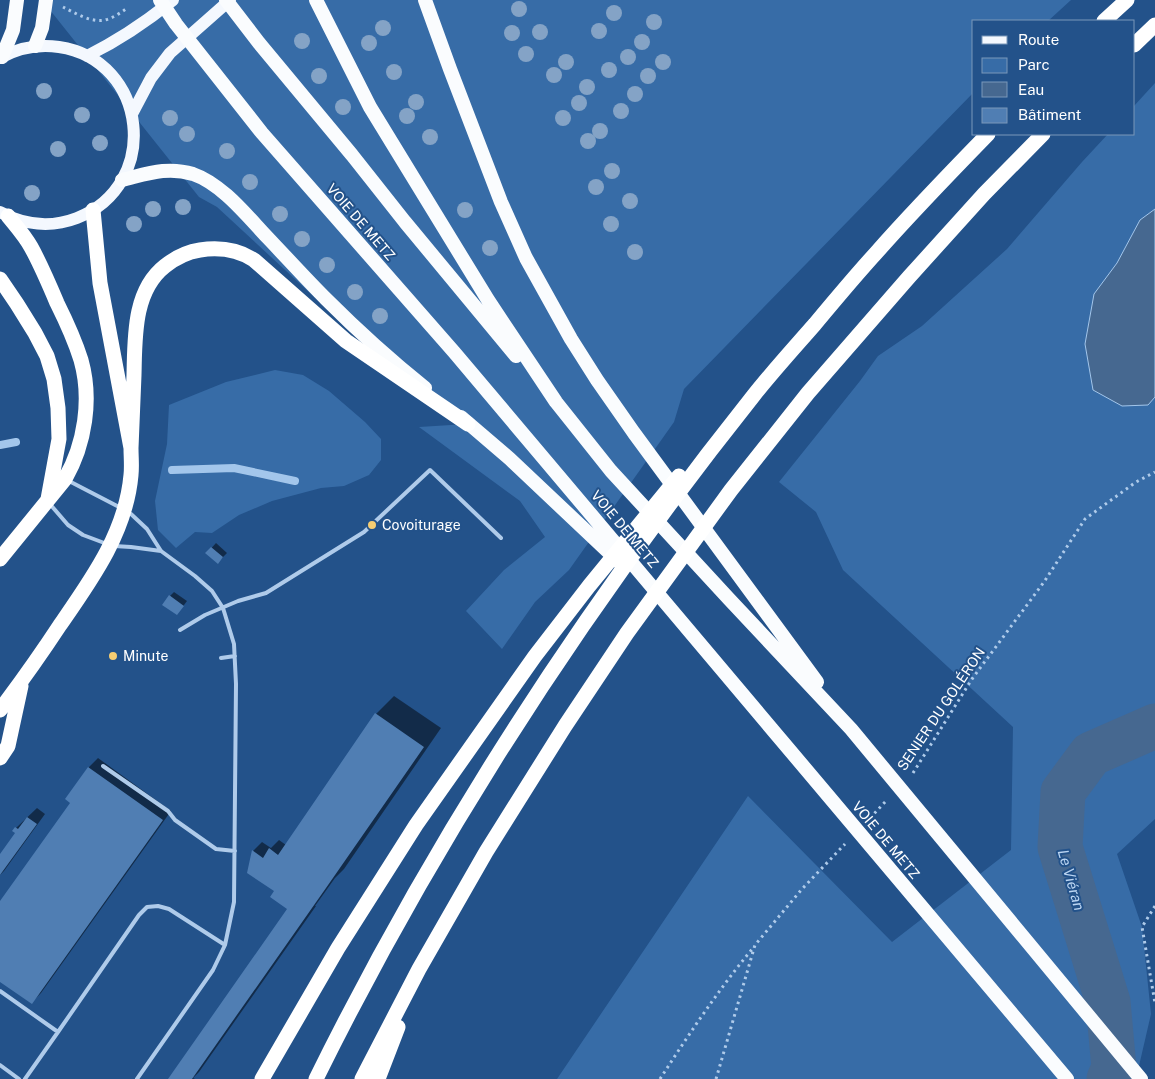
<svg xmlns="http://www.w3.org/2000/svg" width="1155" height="1079" font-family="'Public Sans',sans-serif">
  <rect width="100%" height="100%" fill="#23528a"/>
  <path fill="#376ca7" d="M42,0H1071L1048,21H974V92L684,389L674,422L662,439L569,570L535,602L502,649L466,611L504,570L545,537L520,501L419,427L467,424L404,380L217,207L199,197Z
    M1155,83V819L1117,854L1142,927L1151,1014L1136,1079H557L748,796L892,942L1011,850L1013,727L843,570L816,512L779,482L860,381L878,356L922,326L1007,249L1082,162L1108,134H1134V106Z
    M275,370L303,375L329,391L365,422L381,439V460L369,475L344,486L321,488L272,501L239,515L212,533L195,532L176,548L158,530L155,501L167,444L169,405L226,382Z"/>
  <path fill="#466890" stroke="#a3c6eb" d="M1155,209V397L1148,405L1122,406L1093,390L1085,344L1094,294L1117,263L1140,220Z"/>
  <path fill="#0007" d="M216,543L227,553L218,562L207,553Z
    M174,592L187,601L181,609L170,596Z
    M394,696L441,728L344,869L335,878L315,906H316L199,1072L193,1078L195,1079H169L289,909L276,891L248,873L253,851L262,842L271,848L279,840L286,845L376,714Z
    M98,758L171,811L41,993L32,1002L0,980V903L75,798L67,799L89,767Z
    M37,808L45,814L4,871L0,875V856L17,833L14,831L16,828Z"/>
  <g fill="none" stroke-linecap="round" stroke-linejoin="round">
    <path stroke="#a3c6eb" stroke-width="8" d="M0,445L16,442
      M172,470L234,468L295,481"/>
    <path stroke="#466890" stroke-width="45" d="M1109,1079L1114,1068L1108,1002L1060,847L1063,792L1091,754L1155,726"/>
  </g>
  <path fill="#507eb3" d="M211,547L223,557L218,564L205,553Z
    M169,595L184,606L177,615L162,605Z
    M375,713L424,747L326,888L192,1079H168L287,909L270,897L274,891L247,873L252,850L263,858L269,848L278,855Z
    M88,767L163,820L32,1004L0,982V901L70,803L65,799Z
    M27,817L37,824L0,875V854L15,833L12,831L15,827L18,829Z"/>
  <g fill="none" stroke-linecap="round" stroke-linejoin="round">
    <path stroke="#afcbea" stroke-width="3" stroke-dasharray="2.5 4" stroke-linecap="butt" d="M63,7C75,13 91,23 105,20C113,18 120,13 126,9
      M913,773L972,679L1044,582L1085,519L1136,482L1155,472
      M870,818L886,801
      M1155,906L1142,927L1155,1003
      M660,1079C689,1034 719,989 753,948
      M716,1079L755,945L802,889L845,844"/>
    <path stroke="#afcbea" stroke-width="4" d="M67,480L121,508
      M49,503L68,525L83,535L107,544
      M127,512L131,514L147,529L161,551L195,576L212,591L223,608L234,644L236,684L234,902L225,945L213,970L137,1079
      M114,546L131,547L161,551
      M180,630L205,615L238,601L266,593L364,532L430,470L501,538
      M221,658L235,656
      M103,766L168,811L175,820L216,849L235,851
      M0,991L58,1032
      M0,1065L19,1079
      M25,1079L58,1032L139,915L147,907L158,906L169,909L225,945"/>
    <path stroke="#f4f8fe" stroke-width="12" d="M87,56C117,41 146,22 173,0
      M0,58C18,48 38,44 59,47C148,60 162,185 77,218C51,228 24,225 0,212
      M132,114L151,78L170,53L230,0"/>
    <path stroke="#fafcfe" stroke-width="14" d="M160,0L176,24L262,133L454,352L1067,1079
      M226,0L259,43L352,155L405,222L516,356
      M316,0L370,107L488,300L556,402L611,471L729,599L851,729L1141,1079
      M425,0L450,69L501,202L526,258L571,339L597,380L634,433L817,682
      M35,46L42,28L46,0
      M2,57L13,30L17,0
      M122,180C147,174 167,166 193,174C222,184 247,216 268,238C287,258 306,279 326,299C357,330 390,360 425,388
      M461,417L510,459L620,563"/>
    <path stroke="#fff" stroke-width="15" d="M1104,21L1127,0
      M1134,45L1155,25
      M0,279L17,304L35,333L47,356L54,379L58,408L59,439L48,499
      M131,448C132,424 133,399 134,375C135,338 133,291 165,266C175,258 187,252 200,250C220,247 237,249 254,260L346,341L468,424
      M0,559L65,479C85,444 92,399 81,360C75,341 66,321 57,303C49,284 41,265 31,247C25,236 16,226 8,216
      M0,710C21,682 41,654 60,625C92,579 126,532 131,475C132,466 131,457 131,448L100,283L93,210
      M0,758L8,746L21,686
      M262,1079L338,948L416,825L535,656L589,586L679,476
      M316,1079C436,836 585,607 754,395C773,371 794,348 815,324C835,300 855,276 876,253C912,212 950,173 988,134
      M362,1079L419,969L486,852L565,726L627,633L731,490L808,393L909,277L984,194L1043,134
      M378,1079L398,1027"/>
  </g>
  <g fill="#84a3c6">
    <circle cx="519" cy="9" r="8"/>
    <circle cx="614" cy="13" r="8"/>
    <circle cx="654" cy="22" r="8"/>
    <circle cx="383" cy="28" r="8"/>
    <circle cx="599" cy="31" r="8"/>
    <circle cx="540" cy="32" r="8"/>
    <circle cx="512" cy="33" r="8"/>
    <circle cx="302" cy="41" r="8"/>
    <circle cx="642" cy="42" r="8"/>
    <circle cx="369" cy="43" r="8"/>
    <circle cx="526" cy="54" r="8"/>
    <circle cx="628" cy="57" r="8"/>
    <circle cx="566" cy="62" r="8"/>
    <circle cx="663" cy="62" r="8"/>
    <circle cx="609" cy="70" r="8"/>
    <circle cx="394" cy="72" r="8"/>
    <circle cx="554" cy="75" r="8"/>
    <circle cx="319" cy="76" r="8"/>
    <circle cx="648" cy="76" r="8"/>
    <circle cx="587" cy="87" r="8"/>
    <circle cx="44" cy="91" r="8"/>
    <circle cx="635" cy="94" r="8"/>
    <circle cx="416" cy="102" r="8"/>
    <circle cx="579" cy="103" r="8"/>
    <circle cx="343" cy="107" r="8"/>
    <circle cx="621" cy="111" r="8"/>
    <circle cx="82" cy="115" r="8"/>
    <circle cx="407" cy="116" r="8"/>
    <circle cx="170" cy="118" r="8"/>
    <circle cx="563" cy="118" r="8"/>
    <circle cx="600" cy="131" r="8"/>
    <circle cx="187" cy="134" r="8"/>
    <circle cx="430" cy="137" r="8"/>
    <circle cx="588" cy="141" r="8"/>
    <circle cx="100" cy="143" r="8"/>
    <circle cx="58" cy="149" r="8"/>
    <circle cx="227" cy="151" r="8"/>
    <circle cx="612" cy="171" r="8"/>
    <circle cx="250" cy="182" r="8"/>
    <circle cx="596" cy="187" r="8"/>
    <circle cx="32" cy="193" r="8"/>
    <circle cx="630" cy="201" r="8"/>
    <circle cx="183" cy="207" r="8"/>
    <circle cx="153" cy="209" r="8"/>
    <circle cx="465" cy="210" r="8"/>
    <circle cx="280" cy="214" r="8"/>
    <circle cx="134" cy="224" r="8"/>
    <circle cx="611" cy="224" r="8"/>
    <circle cx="302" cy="239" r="8"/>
    <circle cx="490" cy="248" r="8"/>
    <circle cx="635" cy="252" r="8"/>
    <circle cx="327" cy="265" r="8"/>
    <circle cx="355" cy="292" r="8"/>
    <circle cx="380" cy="316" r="8"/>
  </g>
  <g fill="#f6cd72" stroke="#23528a" stroke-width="2">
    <circle cx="372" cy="525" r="5"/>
    <circle cx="113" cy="656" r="5"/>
  </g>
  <g text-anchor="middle" stroke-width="4" stroke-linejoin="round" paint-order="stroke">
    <g font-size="14" fill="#fff" stroke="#23528a">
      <text transform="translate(361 222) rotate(49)" y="5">VOIE DE METZ</text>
      <text transform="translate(625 529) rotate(50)" y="5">VOIE DE METZ</text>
      <text transform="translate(941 709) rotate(-56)" y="5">SENIER DU GOLÉRON</text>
      <text transform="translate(886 840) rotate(50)" y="5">VOIE DE METZ</text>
    </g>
    <g font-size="14" fill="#fff" stroke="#23528a" text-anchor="start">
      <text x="382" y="530">Covoiturage</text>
      <text x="123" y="661">Minute</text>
    </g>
    <g font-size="15" font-style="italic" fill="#bbd5f2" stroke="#23528a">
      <text transform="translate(1071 880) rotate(74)" y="5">Le Viéran</text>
    </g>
  </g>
  <rect x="972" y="20" width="162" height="115" fill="#23528a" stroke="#7b97b9"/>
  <rect x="982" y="36" width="25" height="8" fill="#f4f8fe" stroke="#7b97b9"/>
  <text x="1018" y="45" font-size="15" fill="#ffffff">Route</text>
  <rect x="982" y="58" width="25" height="15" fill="#376ca7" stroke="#7b97b9"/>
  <text x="1018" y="70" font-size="15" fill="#ffffff">Parc</text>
  <rect x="982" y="82" width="25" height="15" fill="#466890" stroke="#7b97b9"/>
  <text x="1018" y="95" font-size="15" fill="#ffffff">Eau</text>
  <rect x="982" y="108" width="25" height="15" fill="#507eb3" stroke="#7b97b9"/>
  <text x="1018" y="120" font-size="15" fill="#ffffff">Bâtiment</text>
</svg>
